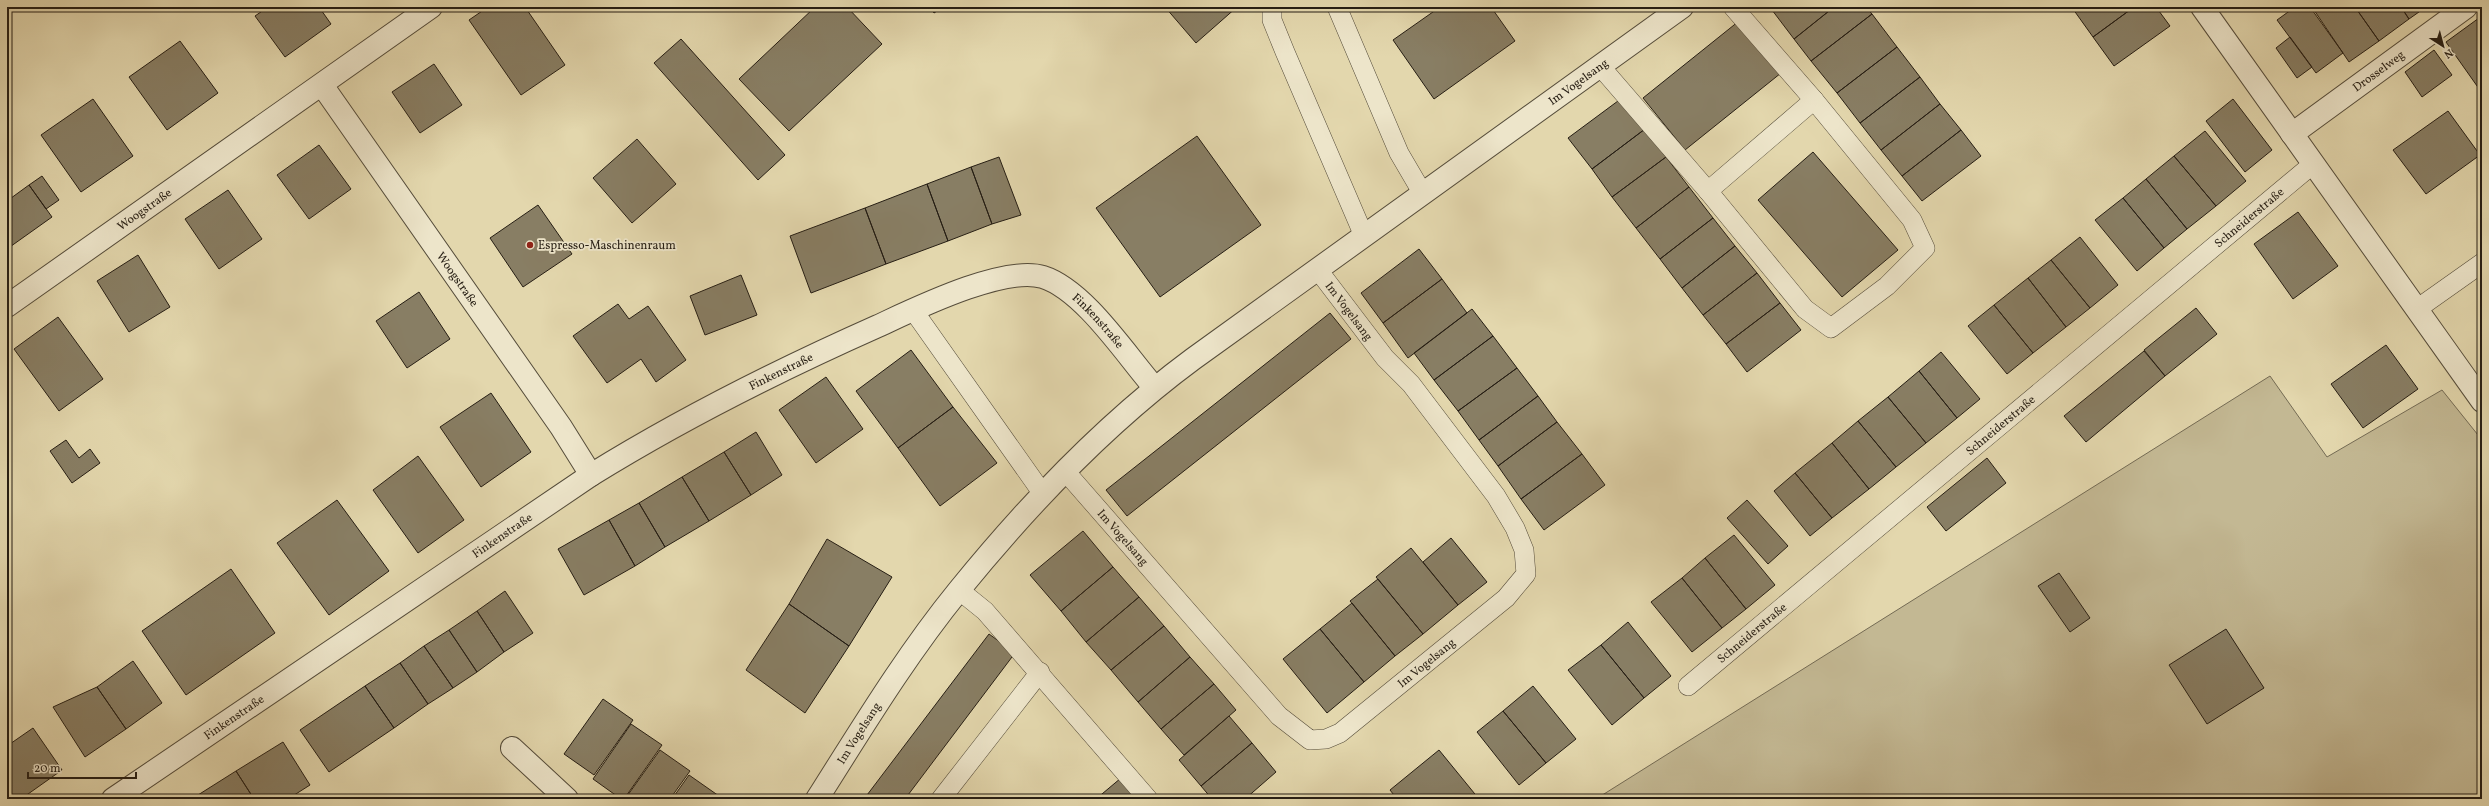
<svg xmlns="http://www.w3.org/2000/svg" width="2489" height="806" font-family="Vollkorn,serif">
  <rect width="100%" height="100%" fill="#e3d7ad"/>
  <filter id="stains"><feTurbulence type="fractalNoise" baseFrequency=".005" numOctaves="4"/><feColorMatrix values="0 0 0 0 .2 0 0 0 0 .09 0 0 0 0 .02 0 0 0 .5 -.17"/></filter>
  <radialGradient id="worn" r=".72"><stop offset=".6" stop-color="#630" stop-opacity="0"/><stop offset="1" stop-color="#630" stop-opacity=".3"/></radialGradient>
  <path fill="#c3b893" stroke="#746b54" d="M2270,376L2327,457L2442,390L2482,440V799H1596Z"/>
  <path fill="#887e64" stroke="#261e14" d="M268,7H319L331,24L285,57L255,16Z
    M488,7H525L565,65L521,95L469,20Z
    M815,7H847L882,44L789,131L739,79Z
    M930,7H943L934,13Z
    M1165,7H1237L1196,43Z
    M1440,7H1491L1515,41L1434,99L1393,40Z
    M1776,7H1834L1794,39L1772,10Z
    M1834,7H1866L1872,14L1811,61L1794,39Z
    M2076,7H2134L2093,37L2073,9Z
    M2134,7H2156L2170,26L2114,66L2093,37Z
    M2295,7H2310L2343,53L2316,73L2277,20Z
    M2312,7H2355L2379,41L2349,62Z
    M2355,7H2401L2409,19L2379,41Z
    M2401,7H2426L2409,19Z
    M1872,14L1897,47L1837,93L1811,61Z
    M2479,18L2482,22V93L2446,42Z
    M1739,21L1781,73L1685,150L1643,98Z
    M2290,37L2312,67L2297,78L2276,48Z
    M681,39L785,155L758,180L654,63Z
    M180,41L218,93L167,130L129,77Z
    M1897,47L1920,77L1860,123L1837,93Z
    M2434,50L2452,75L2422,97L2405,72Z
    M434,64L462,105L420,133L392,92Z
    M1920,77L1940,104L1881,150L1860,123Z
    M1622,98L1645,129L1592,169L1568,138Z
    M93,99L133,156L81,192L41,135Z
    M2233,99L2272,150L2245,172L2206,121Z
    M1940,104L1961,130L1902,176L1881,150Z
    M2448,111L2480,155L2426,194L2393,150Z
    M1645,129L1666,157L1612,197L1592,169Z
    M1961,130L1981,156L1922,201L1902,176Z
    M2205,131L2246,181L2216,206L2174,156Z
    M1197,136L1261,225L1160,297L1096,208Z
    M637,139L676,184L632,223L593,178Z
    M319,145L351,189L309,219L277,175Z
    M1813,152L1898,250L1842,297L1758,200Z
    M2174,156L2216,206L2187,229L2146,179Z
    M999,157L1021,215L992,224L971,167Z
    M1666,157L1689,187L1636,228L1612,197Z
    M971,167L992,224L948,241L927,184Z
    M42,176L59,200L46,209L29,185Z
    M2146,179L2187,229L2164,248L2123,198Z
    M927,184L948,241L886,264L865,208Z
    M29,185L52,217L7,249V201Z
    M1689,187L1713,218L1660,259L1636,228Z
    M228,190L262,239L219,269L185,219Z
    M2123,198L2164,248L2137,271L2095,220Z
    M538,205L572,254L523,287L490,238Z
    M865,208L886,264L811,293L790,236Z
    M2298,212L2338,266L2293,299L2254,244Z
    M1713,218L1735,246L1682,288L1660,259Z
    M2080,237L2118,285L2090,308L2051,260Z
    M1735,246L1757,273L1703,315L1682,288Z
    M1419,249L1442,279L1383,323L1361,293Z
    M138,255L170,307L129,332L97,281Z
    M2051,260L2090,308L2066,327L2028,278Z
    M1757,273L1780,303L1726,344L1703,315Z
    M741,275L757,315L705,335L690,296Z
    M2028,278L2066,327L2033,353L1994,305Z
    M1442,279L1467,313L1408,358L1383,323Z
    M419,292L450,339L407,368L376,321Z
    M1780,303L1801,330L1747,372L1726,344Z
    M618,304L629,319L648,306L686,360L656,382L641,359L607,383L573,336Z
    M1994,305L2033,353L2007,374L1968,326Z
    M2196,308L2217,334L2165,376L2144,350Z
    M1472,309L1493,336L1434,380L1414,353Z
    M1330,313L1351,339L1127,516L1106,490Z
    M58,317L103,379L59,411L14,349Z
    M1493,336L1517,368L1458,411L1434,380Z
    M2386,345L2418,389L2363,428L2331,384Z
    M911,350L953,407L898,448L856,391Z
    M2144,351L2165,376L2086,442L2064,416Z
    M1941,352L1980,399L1957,418L1919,371Z
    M1517,368L1538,396L1479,440L1458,411Z
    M1919,371L1957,418L1926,443L1888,397Z
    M826,377L863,429L816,463L779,410Z
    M491,393L531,452L481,487L440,427Z
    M1538,396L1557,422L1498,466L1479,440Z
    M1888,397L1926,443L1896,467L1858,421Z
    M953,407L997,463L940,506L898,448Z
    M1858,421L1896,467L1869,489L1832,443Z
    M1557,422L1582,454L1521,499L1498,466Z
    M756,432L782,475L751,495L724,452Z
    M66,440L79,458L90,449L100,463L72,483L50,451Z
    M1832,443L1869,489L1832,518L1795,473Z
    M724,452L751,495L709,521L682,477Z
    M1582,454L1605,485L1544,530L1521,499Z
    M418,456L464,520L418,553L373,490Z
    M1987,458L2006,483L1946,531L1927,507Z
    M1795,473L1832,518L1810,536L1774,491Z
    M682,477L709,521L665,547L639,503Z
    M337,500L389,571L329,615L277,543Z
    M1747,500L1788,546L1768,564L1727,518Z
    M639,503L665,547L635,566L609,520Z
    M609,520L635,566L584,595L558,549Z
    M1083,531L1113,567L1061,611L1030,575Z
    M1734,535L1775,585L1746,609L1705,558Z
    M1451,538L1487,582L1458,605L1423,562Z
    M827,539L892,577L849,646L789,604Z
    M1411,548L1458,605L1423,634L1376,577Z
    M1705,558L1746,609L1722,628L1682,578Z
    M1113,567L1139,597L1086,642L1061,611Z
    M231,569L275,633L186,695L142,631Z
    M2059,573L2090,618L2070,632L2038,586Z
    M1682,578L1722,628L1692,652L1651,602Z
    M1378,579L1423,634L1395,656L1350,601Z
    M505,591L533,633L504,652L477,611Z
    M1139,597L1164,626L1111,670L1086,642Z
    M1352,603L1395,656L1364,682L1320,629Z
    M789,604L849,646L805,713L746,670Z
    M477,611L504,652L477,672L449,630Z
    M1628,622L1671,676L1644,698L1601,645Z
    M1164,626L1190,657L1138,702L1111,670Z
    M1320,629L1364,682L1327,713L1283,659Z
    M2226,629L2264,688L2207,724L2169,665Z
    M449,630L477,672L453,688L424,646Z
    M989,634L1015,653L905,799H864Z
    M1601,645L1644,698L1612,725L1568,670Z
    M424,646L453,688L428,704L400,663Z
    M1190,657L1214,684L1161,729L1138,702Z
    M133,661L162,703L126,729L97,687Z
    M400,663L428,704L394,728L365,686Z
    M1214,684L1236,710L1184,755L1161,729Z
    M365,686L394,728L329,772L300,730Z
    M1533,686L1576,739L1546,763L1503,711Z
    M97,687L126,729L85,757L53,707Z
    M603,699L633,720L594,775L564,754Z
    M1503,711L1546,763L1519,785L1477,732Z
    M1229,716L1252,743L1201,786L1179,760Z
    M631,724L662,745L624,799H621L593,779Z
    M33,728L62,770L21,799H7V746Z
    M283,742L310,785L288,799H254L236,771Z
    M1252,743L1276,772L1245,799H1212L1201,786Z
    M660,750L690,771L670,799H625Z
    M1439,750L1479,799H1397L1390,790Z
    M236,771L254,799H201L198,795Z
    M689,775L719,796L717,799H672Z
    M1121,778L1138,799H1096Z
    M198,795L201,799H192Z"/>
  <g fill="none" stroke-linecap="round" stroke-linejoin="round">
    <g stroke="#554c3a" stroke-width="20">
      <g id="lane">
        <path d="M1272,7V20L1285,52L1364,236"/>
        <path d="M1337,7L1399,153L1423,194"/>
        <path d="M1600,66L1708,191L1805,309L1831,328L1887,286L1925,248L1912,220L1814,100L1733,7"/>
        <path d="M1708,191L1814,100"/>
        <path d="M2417,309L2482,263"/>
        <path d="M913,310L1043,494"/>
        <path id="s1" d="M1065,471L1279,716L1310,740L1326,739L1340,733L1506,598L1526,574L1524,550L1515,528L1496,496L1411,384L1385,358L1318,270"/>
        <path d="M959,590L985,611L1148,799"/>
        <path id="s2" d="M1688,686L2313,164"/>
        <path d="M941,799L1040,672"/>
      </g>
    </g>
    <g stroke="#554c3a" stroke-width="24">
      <g id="street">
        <path d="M2202,7L2482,401"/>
        <path id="s3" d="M322,85L561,427L591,475"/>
        <path id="s4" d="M2292,134L2466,7"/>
        <path id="s5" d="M7,306L431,7"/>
        <path d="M512,748L567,799"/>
        <path id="s6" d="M113,799L591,475C683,418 779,370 878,326C915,309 1004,265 1043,277C1084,290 1126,355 1154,387"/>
        <path id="s7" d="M817,799C862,728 906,655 959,590C1028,505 1105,424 1193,359L1682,7"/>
      </g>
    </g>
    <use href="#lane" stroke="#ede5ca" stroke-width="19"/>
    <use href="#street" stroke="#ede5ca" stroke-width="22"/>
  </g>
  <circle fill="#8f2418" stroke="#ede5ca" stroke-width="1.5" cx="530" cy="245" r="4"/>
  <g text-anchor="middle" stroke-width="3.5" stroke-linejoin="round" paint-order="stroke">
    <g font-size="12" fill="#261e14" stroke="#ede5ca">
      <text dy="4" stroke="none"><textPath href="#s4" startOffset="107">Drosselweg</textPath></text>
      <text dy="4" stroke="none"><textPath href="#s7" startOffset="1057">Im Vogelsang</textPath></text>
      <text dy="4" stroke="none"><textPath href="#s5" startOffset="168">Woogstraße</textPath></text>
      <text dy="4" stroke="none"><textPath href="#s2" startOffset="731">Schneiderstraße</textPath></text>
      <text dy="4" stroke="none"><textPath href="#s3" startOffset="237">Woogstraße</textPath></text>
      <text transform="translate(1349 311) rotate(53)" y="4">Im Vogelsang</text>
      <text dy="4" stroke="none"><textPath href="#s6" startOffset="1147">Finkenstraße</textPath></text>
      <text dy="4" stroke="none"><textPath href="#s6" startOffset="794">Finkenstraße</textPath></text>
      <text dy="4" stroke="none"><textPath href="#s2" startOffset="407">Schneiderstraße</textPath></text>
      <text dy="4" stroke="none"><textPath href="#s6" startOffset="470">Finkenstraße</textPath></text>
      <text dy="4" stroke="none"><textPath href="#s1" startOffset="88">Im Vogelsang</textPath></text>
      <text dy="4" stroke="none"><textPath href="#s2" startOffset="83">Schneiderstraße</textPath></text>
      <text dy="4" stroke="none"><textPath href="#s1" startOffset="507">Im Vogelsang</textPath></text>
      <text dy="4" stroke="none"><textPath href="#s6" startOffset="146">Finkenstraße</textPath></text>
      <text dy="4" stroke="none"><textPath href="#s7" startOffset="78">Im Vogelsang</textPath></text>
    </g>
    <g font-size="12" fill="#261e14" stroke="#ede5ca" text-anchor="start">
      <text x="538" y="249">Espresso-Maschinenraum</text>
    </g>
  </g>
  <rect width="2489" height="806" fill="none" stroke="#e3d7ad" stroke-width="24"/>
  <rect x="8" y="8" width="2473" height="790" fill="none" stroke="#261e14" stroke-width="2"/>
  <rect x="12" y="12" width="2465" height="782" fill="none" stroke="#261e14"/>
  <g transform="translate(2443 46) rotate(144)" stroke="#ede5ca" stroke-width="3" paint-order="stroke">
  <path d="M0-3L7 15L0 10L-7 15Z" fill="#261e14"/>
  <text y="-6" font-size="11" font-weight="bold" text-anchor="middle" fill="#261e14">N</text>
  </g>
  <path d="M28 772v6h108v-6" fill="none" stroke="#261e14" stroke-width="2"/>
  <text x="34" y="772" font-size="12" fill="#261e14" stroke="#ede5ca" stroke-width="3" paint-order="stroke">20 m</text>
  <rect width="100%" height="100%" filter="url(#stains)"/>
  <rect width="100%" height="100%" fill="url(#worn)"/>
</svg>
